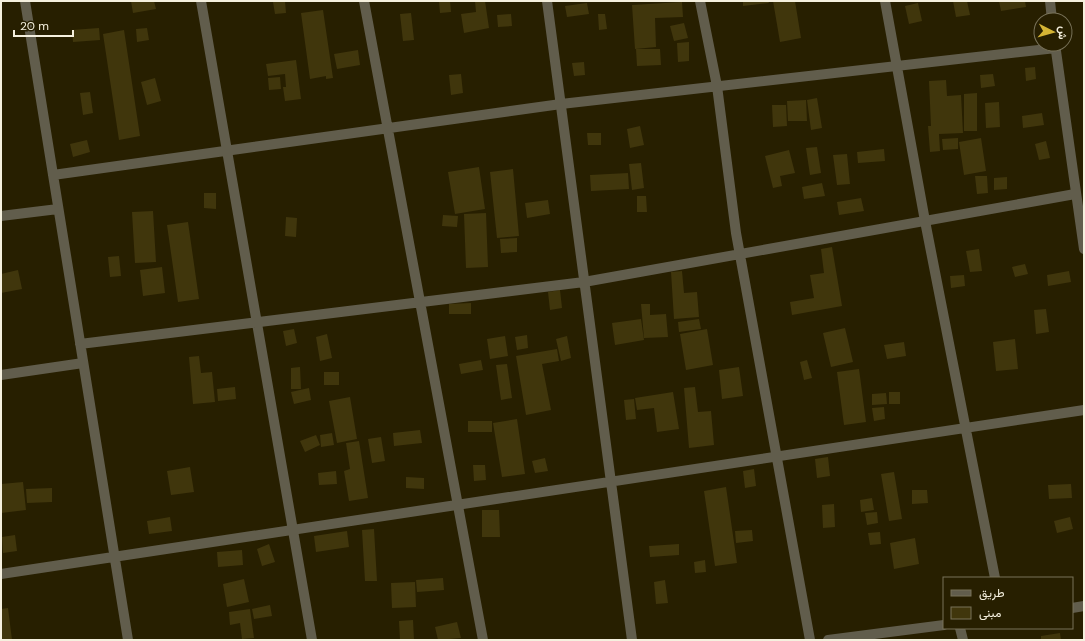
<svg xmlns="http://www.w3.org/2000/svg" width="1085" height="641" font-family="'DM Sans',Vazirmatn,sans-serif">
  <rect width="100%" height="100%" fill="#271f00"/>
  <path fill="#40360c" d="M131,1H154L156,9L133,13Z
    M285,1L286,13L275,14L273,2Z
    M439,1H450L451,12L440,13Z
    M475,1H485L489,28L464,33L461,14L476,12Z
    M743,1H768L769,3L743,6Z
    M773,1H795L801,38L780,42Z
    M953,1H967L970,15L956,17Z
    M999,1H1025L1026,7L1001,11Z
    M682,2L683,17L655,18L656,47L635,49L632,5Z
    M587,3L589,14L567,17L565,6Z
    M918,3L922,21L909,24L905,6Z
    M323,10L333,78L326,79V76L310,79L301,13Z
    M411,13L414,40L403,41L400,14Z
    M511,14L512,26L498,27L497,15Z
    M598,14H605L607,29L599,30Z
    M684,23L688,38L674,41L670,26Z
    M99,28L100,40L73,42L72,30Z
    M147,28L149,40L137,42L136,29Z
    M124,30L140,136L119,140L103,34Z
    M689,42V61L678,62L677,43Z
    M636,49H660L661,65L637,66Z
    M358,50L360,65L337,69L334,54Z
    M296,60L301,99L285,101L283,87H286L285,74L268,76L266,64Z
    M584,62L585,75L574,76L572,63Z
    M1035,67L1036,79L1026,81L1025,68Z
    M461,74L463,93L451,95L449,75Z
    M993,74L995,86L981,88L980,75Z
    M280,77L281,89L269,90L268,78Z
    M155,78L161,101L147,105L141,82Z
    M946,80L947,96L961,95L963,133L939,134L940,151L930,152L928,126H931L929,81Z
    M90,92L93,113L83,115L80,93Z
    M977,93V131H964V94Z
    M817,98L822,128L811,130L807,100Z
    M806,100L807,121H788L787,101Z
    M999,102L1000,127L986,128L985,103Z
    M772,105H786L787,126L773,127Z
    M1042,113L1044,125L1023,128L1022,116Z
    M640,126L644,145L630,148L627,129Z
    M587,133H601V145H588Z
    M958,138V149L943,150L942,139Z
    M981,138L986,171L964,175L959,142Z
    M87,140L90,152L73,157L70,144Z
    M1046,141L1050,158L1039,160L1035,144Z
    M817,147L821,173L810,175L806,148Z
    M884,149L885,161L858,163L857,152Z
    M789,150L795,173L780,176L782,186L773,188L765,156Z
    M847,154L850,184L837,185L833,155Z
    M641,163L644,188L632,190L629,164Z
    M479,167L485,209L455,214L448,172Z
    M513,169L519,236L497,238L490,172Z
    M628,173L629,189L591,191L590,175Z
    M975,176H987L988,193L977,194Z
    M1007,177V189L994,190V178Z
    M822,183L825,196L804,199L802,187Z
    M204,193H216V209L204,208Z
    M637,196H646L647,212H637Z
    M861,198L864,211L839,215L837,202Z
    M548,200L550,214L527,218L525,203Z
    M153,211L156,262L135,263L132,212Z
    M486,213L488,267L466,268L464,214Z
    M443,215L458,216L457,227L442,226Z
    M286,217L297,218L296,237L285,236Z
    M188,222L199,299L178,302L167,225Z
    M517,238V252L501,253L500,239Z
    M832,247L842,306L792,315L790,302L814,298L810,275L824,273L821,249Z
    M979,249L982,271L970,272L966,251Z
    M119,256L121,276L110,277L108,257Z
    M1025,264L1028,274L1015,277L1012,267Z
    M162,267L165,293L143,296L140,270Z
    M18,270L22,289L1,293V274Z
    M682,271L684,293L697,292L699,317L674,319L671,272Z
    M1069,271L1071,282L1048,286L1047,275Z
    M964,275L965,286L951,288L950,276Z
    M560,290L562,308L550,310L548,292Z
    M471,303V314H449V304Z
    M641,304H650V315L666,314L668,337L644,338Z
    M1046,309L1049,332L1036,334L1034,310Z
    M641,319L644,340L615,345L612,323Z
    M699,319L701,329L679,332L678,322Z
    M845,328L853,362L831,367L823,333Z
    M294,329L297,343L286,346L283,331Z
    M707,329L713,365L686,370L680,334Z
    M327,334L332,358L320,361L316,337Z
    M527,335L528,348L517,350L515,337Z
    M505,336L508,356L490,359L487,339Z
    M567,336L571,358L561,361L556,339Z
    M1015,339L1018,369L996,371L993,342Z
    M904,342L906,356L887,359L884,345Z
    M557,349L559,361L542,364L551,410L526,415L516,356Z
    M199,356L201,373L212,372L215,402L193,404L189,357Z
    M481,360L483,370L461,374L459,364Z
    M807,360L812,378L804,380L800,362Z
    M507,364L512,398L501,400L496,365Z
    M300,367L301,389H291V368Z
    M739,367L743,396L722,399L719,370Z
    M859,369L866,422L844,425L837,372Z
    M324,372H339V385H324Z
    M235,387L236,399L218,401L217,389Z
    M695,387L698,412L711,411L714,445L689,448L684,388Z
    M309,388L311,400L294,404L291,392Z
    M673,392L679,429L657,432L654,408L637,410L635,398Z
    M889,392H900V404H889Z
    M886,393L887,404L872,405V394Z
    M350,397L357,439L337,443L329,401Z
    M634,399L636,419L626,420L624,400Z
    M884,407L885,419L874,421L872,408Z
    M517,419L525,474L502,477L493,423Z
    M468,421H492V432H468Z
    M420,430L422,443L394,446L393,433Z
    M332,433L334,445L321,447L320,435Z
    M316,435L320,445L305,452L300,441Z
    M381,437L385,461L372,463L368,439Z
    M359,441L368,498L349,501L344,471L350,469L346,443Z
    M828,457L830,476L817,478L815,459Z
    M545,458L548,471L535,473L532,461Z
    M473,465H485L486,480L474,481Z
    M190,467L194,492L171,495L167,471Z
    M754,469L756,486L745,488L743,471Z
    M336,471L337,484L319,485L318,473Z
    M894,472L902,519L889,521L881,474Z
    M406,477L424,478V489L406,488Z
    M23,482L26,510L1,513V484Z
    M1071,484L1072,498L1049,499L1048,485Z
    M726,487L737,563L715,566L704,491Z
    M52,488V502L27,503L26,489Z
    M912,490H927L928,503L912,504Z
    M872,498L874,510L861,512L860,500Z
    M834,504L835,527L823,528L822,505Z
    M482,510H499L500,537H482Z
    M877,512L878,523L867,525L865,513Z
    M170,517L172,531L149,534L147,521Z
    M1070,517L1073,529L1057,533L1054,521Z
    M374,529L377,581H365L362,530Z
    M752,530L753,541L736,543L735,531Z
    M347,531L349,547L316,552L314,536Z
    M880,532L881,544L870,545L868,533Z
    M15,535L17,551L3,553L2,537Z
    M915,538L919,564L894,569L890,543Z
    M269,544L275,562L262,566L257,549Z
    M679,544V555L650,557L649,546Z
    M242,550L243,565L218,567L217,552Z
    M705,560L706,572L695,573L694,562Z
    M443,578L444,590L417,592L416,580Z
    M244,579L249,602L227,607L223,584Z
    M665,580L668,603L656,604L654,582Z
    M415,582L416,607L392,608L391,583Z
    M270,605L272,616L254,619L252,609Z
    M8,608L12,640H1V609Z
    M250,609L254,638L242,639L240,623L230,625L229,612Z
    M413,620L414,640H400L399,621Z
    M457,622L461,638L438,640L435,627Z
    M1060,633L1061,640H1041V636Z"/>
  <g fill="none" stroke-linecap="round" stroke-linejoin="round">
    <path stroke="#615d4c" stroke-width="10" d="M25,1L128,640
      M201,1L312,640
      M364,1L483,640
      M547,1L632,640
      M700,1L717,86L736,233L810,640
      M885,1L925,221L995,578
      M1050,1L1052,20
      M1055,44L1084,249
      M53,175L561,104L1056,48
      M1,216L58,209
      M80,344L584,282L1075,194
      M1,375L83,363
      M1,574L1084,410
      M1072,608L1084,606
      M960,628L963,640
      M828,640L944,625"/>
  </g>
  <rect width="1085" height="641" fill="none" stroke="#f5f0de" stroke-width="4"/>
  <rect x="943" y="577" width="130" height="52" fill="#271f00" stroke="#797359"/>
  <rect x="951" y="590" width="20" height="6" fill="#615d4c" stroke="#797359"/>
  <text x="979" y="597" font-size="12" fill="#f5f0de">طريق</text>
  <rect x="951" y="607" width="20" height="12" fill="#40360c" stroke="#797359"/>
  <text x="979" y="617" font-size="12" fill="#f5f0de">مبنى</text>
  <g transform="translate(1053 32) rotate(96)"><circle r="19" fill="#271f00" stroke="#797359"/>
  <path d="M0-3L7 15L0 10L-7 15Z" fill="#d5b535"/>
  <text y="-6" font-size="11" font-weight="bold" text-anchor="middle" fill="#f5f0de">ش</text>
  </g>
  <path d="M14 30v6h59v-6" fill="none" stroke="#f5f0de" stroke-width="2"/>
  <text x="20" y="30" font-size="12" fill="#f5f0de" stroke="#271f00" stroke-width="3" paint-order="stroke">20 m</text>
</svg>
